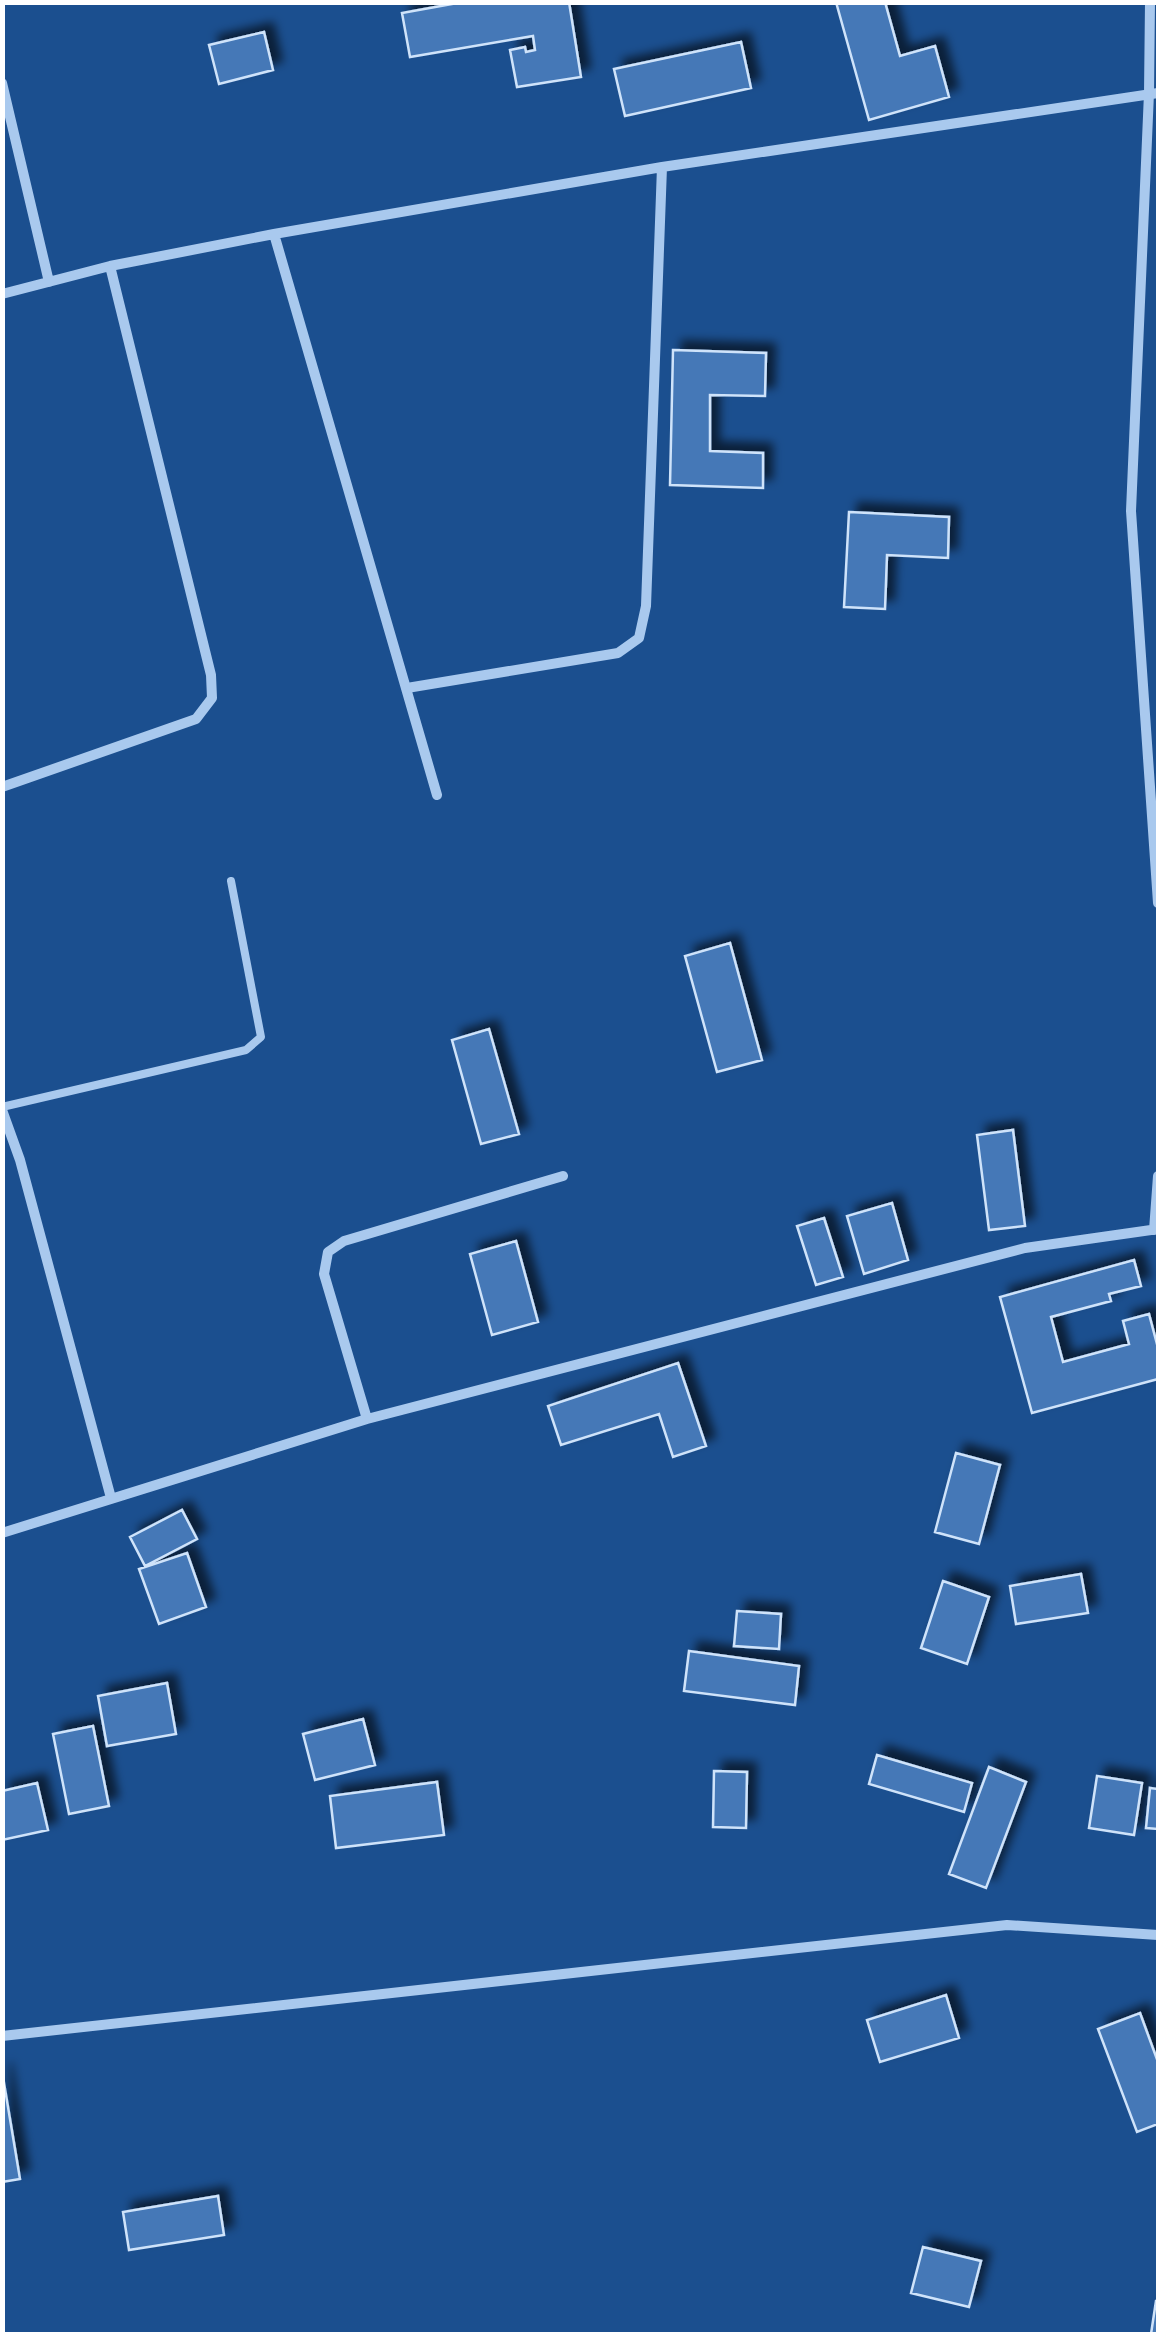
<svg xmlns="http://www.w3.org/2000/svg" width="1161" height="2337" font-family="Montserrat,sans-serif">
  <defs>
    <filter id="shadow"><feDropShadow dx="9" dy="-9" stdDeviation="5" flood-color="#0009"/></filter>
  </defs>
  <rect width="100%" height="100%" fill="#1b4f8f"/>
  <path fill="#4478b7" stroke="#cfe3fa" stroke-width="2.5" filter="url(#shadow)" d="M463,2H569L581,77L517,87L510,50L525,47L526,52L535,50L533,36L410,57L402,13Z
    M836,2H885L900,56L935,46L949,97L869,120Z
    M264,32L273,70L219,84L209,45Z
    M741,42L751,88L625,116L614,69Z
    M673,350L766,353L765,396L710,395V451L763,453V488L670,485Z
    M849,512L949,517L948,558L887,555L885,609L844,607Z
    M730,943L762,1060L717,1072L685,956Z
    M489,1029L519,1134L481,1144L452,1040Z
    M1013,1130L1025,1226L989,1230L977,1135Z
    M892,1203L908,1260L864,1274L847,1216Z
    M824,1218L843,1277L816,1285L797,1226Z
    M516,1241L538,1322L492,1335L470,1254Z
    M1134,1260L1141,1286L1109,1294L1111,1301L1051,1317L1063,1362L1129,1344L1123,1321L1149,1314L1158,1348V1379L1032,1413L1000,1297Z
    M678,1363L706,1446L673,1457L659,1414L561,1445L548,1406Z
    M956,1453L1000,1465L979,1544L935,1532Z
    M182,1510L197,1539L145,1566L130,1537Z
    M187,1553L206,1607L159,1624L139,1569Z
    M1081,1574L1088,1613L1016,1624L1010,1586Z
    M943,1581L989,1597L967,1664L921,1648Z
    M737,1611L781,1614L779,1649L734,1646Z
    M689,1651L799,1666L795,1705L684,1691Z
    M167,1683L176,1734L107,1746L98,1696Z
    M363,1719L375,1765L315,1780L303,1734Z
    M93,1726L109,1806L69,1814L53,1734Z
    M877,1755L972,1783L964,1812L869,1784Z
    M989,1767L1026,1782L986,1888L949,1874Z
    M714,1771L747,1772L746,1828L713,1827Z
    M1097,1776L1142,1783L1134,1835L1089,1828Z
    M437,1782L444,1835L336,1848L330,1796Z
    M37,1783L48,1830L2,1840V1791Z
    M1150,1788L1158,1789V1829L1146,1828Z
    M946,1995L959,2038L880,2062L867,2020Z
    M1140,2013L1158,2062V2124L1137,2132L1098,2029Z
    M2,2071L20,2179L2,2182Z
    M218,2196L224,2235L129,2250L123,2212Z
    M923,2247L981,2261L969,2307L911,2293Z
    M1156,2301H1158V2334H1151Z"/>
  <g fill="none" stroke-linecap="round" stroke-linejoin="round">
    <path stroke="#a9c9ee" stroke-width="8" d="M2,1107L246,1050L261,1037L231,881"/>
    <path stroke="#a9c9ee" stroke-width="10" d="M1150,2L1149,93L1131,511L1158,903
      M2,83L49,282
      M274,234L437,795
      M2,294L110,266L274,234L662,167L1158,93
      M407,688L618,653L639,638L646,606L662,167
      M2,787L196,719L212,698L211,675L110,266
      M2,1110L20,1160L111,1498
      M1154,1230L1158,1176
      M367,1419L324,1274L328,1252L344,1241L563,1176
      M2,1533L367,1419L1025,1248L1158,1229
      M2,2036L1007,1925L1158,1935"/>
  </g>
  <rect width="1161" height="2337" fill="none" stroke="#ffffff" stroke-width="10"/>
</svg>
